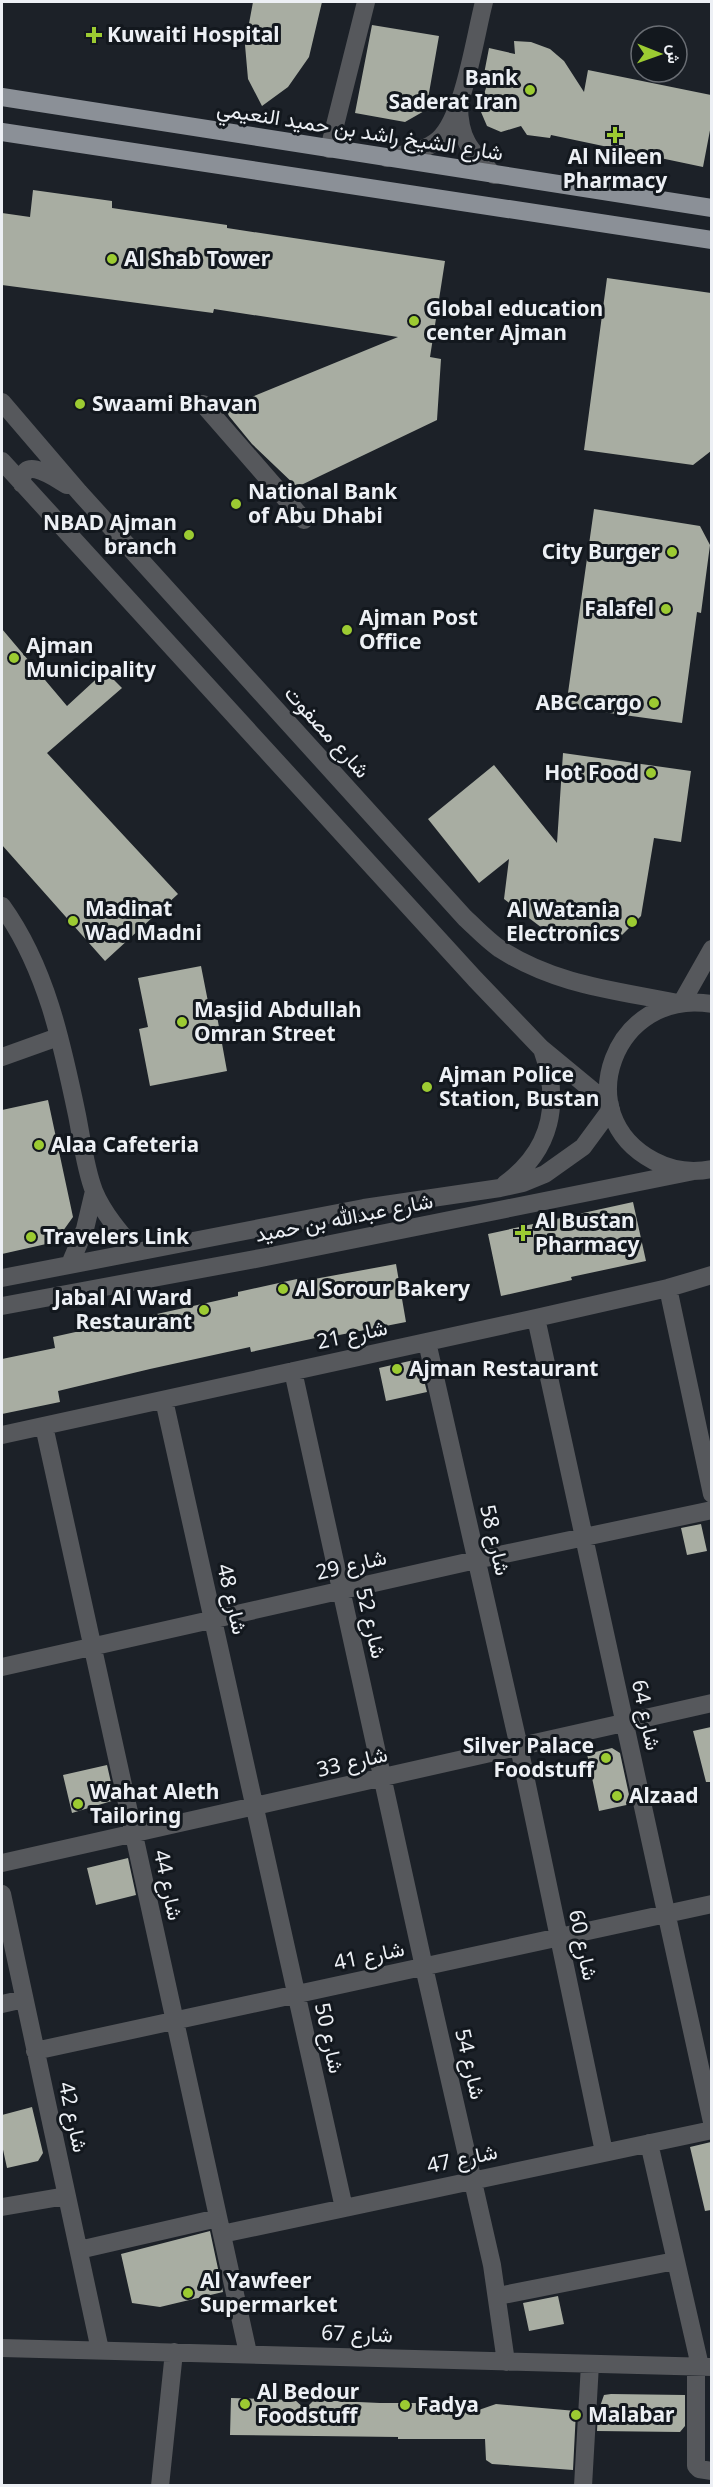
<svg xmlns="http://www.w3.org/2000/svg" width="713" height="2487" font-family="'Noto Sans',Vazirmatn,sans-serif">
  <rect width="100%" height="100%" fill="#1c2128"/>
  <path fill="#a8ada2" d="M253,2H322L309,57L288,87L262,106L248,79L245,45Z
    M372,25L439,36L426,110L405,122L355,113Z
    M514,41L531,42L550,49L564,61L584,92L588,70L711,95V125L703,167L551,135L550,138L527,135L521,126L501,132L487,126L481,112V103L490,76L484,74L489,48L515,54Z
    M33,190L112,201V208L227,225V228L445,261L430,357L441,359L437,420L297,487L252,444L229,416L225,408L398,337L214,309L213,313L2,285V213L30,217Z
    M607,278L711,293V451L693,465L584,450Z
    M594,509L700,526L710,545L701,613L697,612L682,723L566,707Z
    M2,629L67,706L105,671L122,688L47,753L178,894L105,961L2,845Z
    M563,753L691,771L681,842L654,838L641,916L616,941L546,931L504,899L509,859L479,883L428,819L494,765L557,843Z
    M201,966L211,1017L217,1016L227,1071L150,1086L139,1029L148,1027L138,978Z
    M48,1100L73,1217L55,1242L2,1254V1110Z
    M633,1202L646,1261L571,1277L572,1280L501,1296L488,1234Z
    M396,1264L406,1322L334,1336V1334L251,1352L250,1347L150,1369L58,1391L60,1402L2,1414V1359L55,1348L53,1337L238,1296V1292L297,1279L298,1282Z
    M414,1360L420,1364L427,1392L386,1401L379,1368Z
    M701,1524L707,1551L687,1555L681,1528Z
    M711,1727V1782H706L693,1731Z
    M612,1748L620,1753L631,1804L599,1811L587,1754Z
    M107,1765L115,1800L72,1813L63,1775Z
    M128,1858L136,1895L96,1905L87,1868Z
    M32,2107L43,2153L38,2161L7,2168L2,2145V2115Z
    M711,2142V2210L705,2211L690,2147Z
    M210,2231L223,2292L160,2307L132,2303L121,2254Z
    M558,2296L564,2324L529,2331L523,2303Z
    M611,2394L685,2395V2426L680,2432L597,2431L598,2412L604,2395Z
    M231,2398L295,2400L305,2409L314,2400L380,2403H465L473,2412L496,2404L576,2411L573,2470L492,2464L486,2460L485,2439H398V2437L230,2435Z"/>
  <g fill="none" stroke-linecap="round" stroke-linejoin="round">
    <path stroke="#56585c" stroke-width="18" d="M459,105C459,140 471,151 494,175
      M329,149L366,2
      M387,158C404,154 426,151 439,139C464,116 475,36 484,2
      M2,402L79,492L465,918C476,928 487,940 500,949C556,985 614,990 678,1003
      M203,404L304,520
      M2,461L475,979L541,1048L610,1105
      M22,484C21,453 56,479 67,485
      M2,906C46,967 62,1043 77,1115C82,1140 85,1168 94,1191C103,1213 121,1234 136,1251
      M682,1002L712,949
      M712,1004C615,987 566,1115 654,1161C671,1170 692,1173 712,1169
      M2,1057L58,1037
      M505,1184C552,1150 561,1102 542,1049
      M70,1264L85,1229L94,1191
      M2,1278L364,1208L500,1188L523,1183L545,1174L583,1147L611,1109
      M668,1288L712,1494
      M2,1306L266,1257L694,1171
      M536,1318L712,2122
      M427,1342L519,1747L604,2152
      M293,1371L424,1967L492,2265L506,2362
      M164,1400L344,2208
      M44,1426L248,2353
      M2,1435L536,1318L668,1288L712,1275
      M2,1667L476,1560L712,1510
      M2,1863L712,1703
      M2,1894L100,2350
      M2,2004L24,1999
      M35,2051L712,1904
      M649,2143L700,2366
      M2,2207L66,2196
      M222,2234L712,2130
      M79,2250L218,2218
      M498,2296L675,2261
      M2,2348L712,2367
      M696,2366V2466L699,2469L712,2471
      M160,2486L174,2352
      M583,2486L590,2364"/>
    <path stroke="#8b9097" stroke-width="18" d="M2,97L712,208
      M2,132L712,240"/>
  </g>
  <g fill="#9ccb32" stroke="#13181e" stroke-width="2">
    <path d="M91 26h6v6h6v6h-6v6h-6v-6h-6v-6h6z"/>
    <circle cx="530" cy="90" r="6"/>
    <path d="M612 126h6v6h6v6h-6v6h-6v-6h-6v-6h6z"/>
    <circle cx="112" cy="259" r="6"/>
    <circle cx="414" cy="321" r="6"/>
    <circle cx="80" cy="404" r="6"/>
    <circle cx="236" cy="504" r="6"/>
    <circle cx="189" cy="535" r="6"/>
    <circle cx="672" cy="552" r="6"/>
    <circle cx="666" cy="609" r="6"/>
    <circle cx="347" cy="630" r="6"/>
    <circle cx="14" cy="658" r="6"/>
    <circle cx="654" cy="703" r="6"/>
    <circle cx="651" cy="773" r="6"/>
    <circle cx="73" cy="921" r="6"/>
    <circle cx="632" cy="922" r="6"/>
    <circle cx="182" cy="1022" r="6"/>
    <circle cx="427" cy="1087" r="6"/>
    <circle cx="39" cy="1145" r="6"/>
    <path d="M520 1224h6v6h6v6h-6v6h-6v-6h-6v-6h6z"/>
    <circle cx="31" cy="1237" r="6"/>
    <circle cx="283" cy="1289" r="6"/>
    <circle cx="204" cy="1310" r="6"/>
    <circle cx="397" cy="1369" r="6"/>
    <circle cx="606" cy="1758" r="6"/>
    <circle cx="617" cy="1796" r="6"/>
    <circle cx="78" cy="1804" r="6"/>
    <circle cx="188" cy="2293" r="6"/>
    <circle cx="245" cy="2404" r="6"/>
    <circle cx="405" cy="2405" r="6"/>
    <circle cx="576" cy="2415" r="6"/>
  </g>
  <g text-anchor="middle" stroke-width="6" stroke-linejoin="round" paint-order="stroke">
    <g font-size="21" font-weight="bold" fill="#edf0f5" stroke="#13181e" text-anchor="start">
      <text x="107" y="42">Kuwaiti Hospital</text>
      <text x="518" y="85" text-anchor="end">Bank<tspan x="518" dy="24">Saderat Iran</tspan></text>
      <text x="615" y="164" text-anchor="middle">Al Nileen<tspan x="615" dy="24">Pharmacy</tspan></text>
      <text x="124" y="266">Al Shab Tower</text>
      <text x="426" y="316">Global education<tspan x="426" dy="24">center Ajman</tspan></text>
      <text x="92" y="411">Swaami Bhavan</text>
      <text x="248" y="499">National Bank<tspan x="248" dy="24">of Abu Dhabi</tspan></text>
      <text x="177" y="530" text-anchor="end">NBAD Ajman<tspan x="177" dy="24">branch</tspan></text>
      <text x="660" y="559" text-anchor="end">City Burger</text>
      <text x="654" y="616" text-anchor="end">Falafel</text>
      <text x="359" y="625">Ajman Post<tspan x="359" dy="24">Office</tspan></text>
      <text x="26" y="653">Ajman<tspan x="26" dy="24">Municipality</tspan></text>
      <text x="642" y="710" text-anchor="end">ABC cargo</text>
      <text x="639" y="780" text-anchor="end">Hot Food</text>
      <text x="85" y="916">Madinat<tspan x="85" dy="24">Wad Madni</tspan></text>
      <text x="620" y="917" text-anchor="end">Al Watania<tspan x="620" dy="24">Electronics</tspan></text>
      <text x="194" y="1017">Masjid Abdullah<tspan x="194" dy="24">Omran Street</tspan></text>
      <text x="439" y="1082">Ajman Police<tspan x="439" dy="24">Station, Bustan</tspan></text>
      <text x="51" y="1152">Alaa Cafeteria</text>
      <text x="535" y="1228">Al Bustan<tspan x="535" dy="24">Pharmacy</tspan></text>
      <text x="43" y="1244">Travelers Link</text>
      <text x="295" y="1296">Al Sorour Bakery</text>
      <text x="192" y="1305" text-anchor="end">Jabal Al Ward<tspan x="192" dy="24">Restaurant</tspan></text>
      <text x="409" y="1376">Ajman Restaurant</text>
      <text x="594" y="1753" text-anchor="end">Silver Palace<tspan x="594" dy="24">Foodstuff</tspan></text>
      <text x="90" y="1799">Wahat Aleth<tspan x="90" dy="24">Tailoring</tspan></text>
      <text x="629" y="1803">Alzaad</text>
      <text x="200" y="2288">Al Yawfeer<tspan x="200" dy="24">Supermarket</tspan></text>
      <text x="257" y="2399">Al Bedour<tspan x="257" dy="24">Foodstuff</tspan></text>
      <text x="417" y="2412">Fadya</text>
      <text x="588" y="2422">Malabar</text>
    </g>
    <g font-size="21" fill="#edf0f5" stroke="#13181e">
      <text transform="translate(360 131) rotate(9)" y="7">شارع الشيخ راشد بن حميد النعيمي</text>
      <text transform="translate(327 732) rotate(48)" y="7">شارع مصفوت</text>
      <text transform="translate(344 1218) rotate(-11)" y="7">شارع عبدالله بن حميد</text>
      <text transform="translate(352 1335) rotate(-12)" y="7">شارع 21</text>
      <text transform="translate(495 1540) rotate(77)" y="7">شارع 58</text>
      <text transform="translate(351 1565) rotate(-13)" y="7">شارع 29</text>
      <text transform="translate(232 1599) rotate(77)" y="7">شارع 48</text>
      <text transform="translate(371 1623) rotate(77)" y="7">شارع 52</text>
      <text transform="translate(646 1715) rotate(78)" y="7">شارع 64</text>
      <text transform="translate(352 1762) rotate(-13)" y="7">شارع 33</text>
      <text transform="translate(168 1885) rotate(78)" y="7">شارع 44</text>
      <text transform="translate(583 1945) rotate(78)" y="7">شارع 60</text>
      <text transform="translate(369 1956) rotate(-12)" y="7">شارع 41</text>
      <text transform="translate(329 2038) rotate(78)" y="7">شارع 50</text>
      <text transform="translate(470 2064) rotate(77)" y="7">شارع 54</text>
      <text transform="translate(73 2117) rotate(78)" y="7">شارع 42</text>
      <text transform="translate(462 2159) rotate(-12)" y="7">شارع 47</text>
      <text transform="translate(357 2334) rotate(2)" y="7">شارع 67</text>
    </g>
  </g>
  <rect width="713" height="2487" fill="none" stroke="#edf0f5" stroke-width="6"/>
  <g transform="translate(659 54) rotate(91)"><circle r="28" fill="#13181e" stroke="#6a6e74" stroke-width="1.5"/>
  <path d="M0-4.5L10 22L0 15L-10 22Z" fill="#9ccb32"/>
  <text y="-9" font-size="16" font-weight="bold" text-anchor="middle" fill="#edf0f5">ش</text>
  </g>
</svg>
